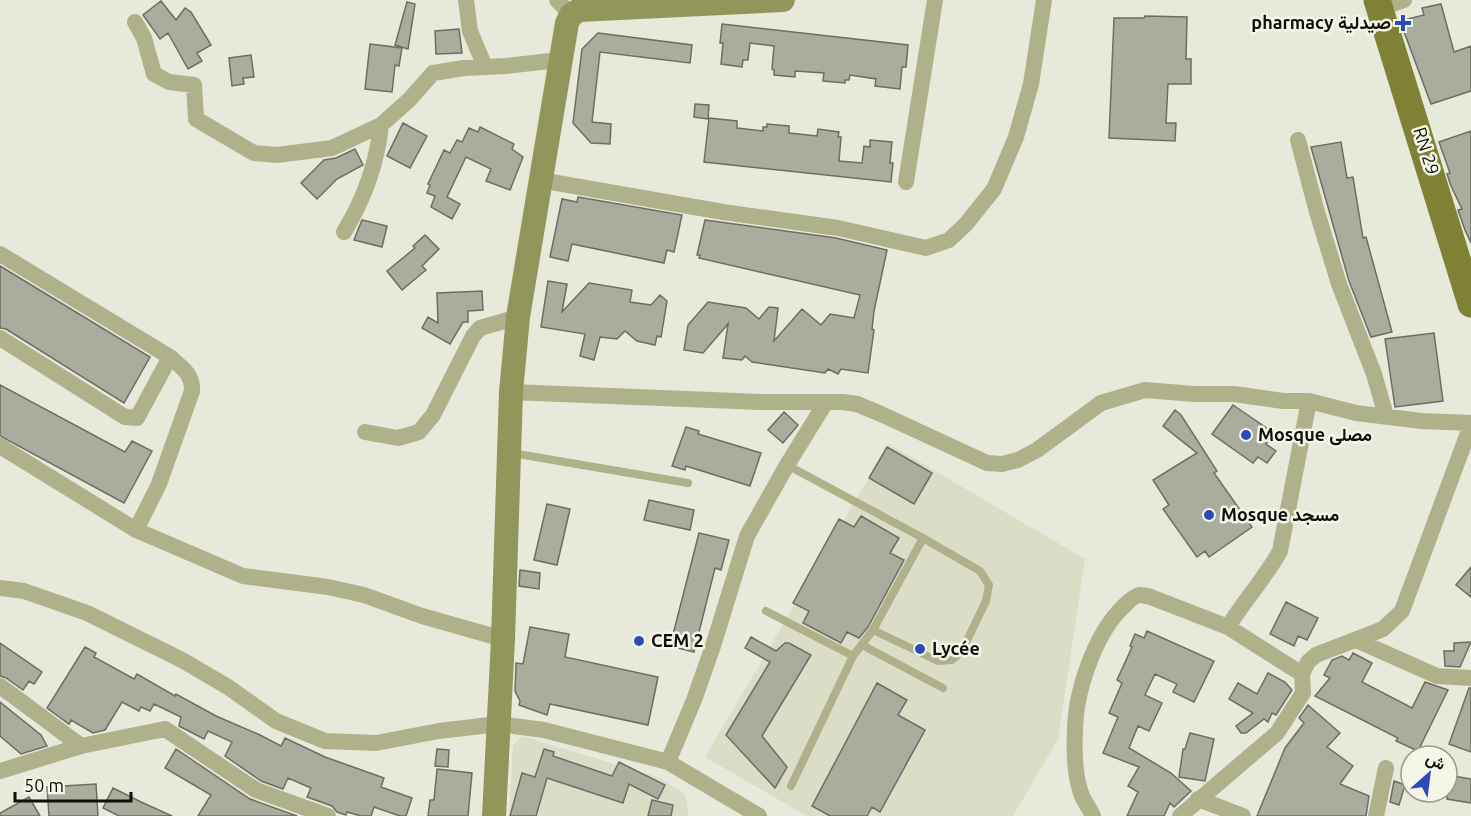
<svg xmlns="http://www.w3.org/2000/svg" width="1471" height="816" font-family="Ubuntu,Vazirmatn,sans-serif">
  <rect width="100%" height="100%" fill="#e7e9da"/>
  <path fill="#dbddc7" d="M889,444L1085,559L1058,739L1013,816H807L705,757Z
    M522,736L660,778L685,794L689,816H509L513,746Z"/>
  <path fill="#aaac9e" stroke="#6d6e61" stroke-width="1.5" d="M161,1L176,20L185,8L191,12L211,45L197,53L202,61L188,69L168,33L160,39L143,15Z
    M407,2L415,4L408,49L395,45Z
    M1441,4L1454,52L1471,46V91L1431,104L1400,21L1424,15L1422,8Z
    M1145,16L1187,17L1186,59H1191V84H1168L1166,123H1176L1175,141L1109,138L1114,18H1144Z
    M722,24L908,45L906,67H902L900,89L875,86L876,79L850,75L849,80H845V83L823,81L824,73L795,71V77L774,75V70L772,69L774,46L750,43L748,60H743L742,67L721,64L723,43H720Z
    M459,29L462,53L436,54L435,31Z
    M598,33L692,45L690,63L600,52L592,122L611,124L610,144L591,143L573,123L582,49Z
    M370,44L402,48L399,66L395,65L392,92L365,89Z
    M251,55L254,77L243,78L244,84L232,86L229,58Z
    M695,104L709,105L708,119L694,117Z
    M709,118L737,121V128L763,131V127H767V124L789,126V133L817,136L818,129L839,132L838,137H841L839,161L862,163L864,146L870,147V140L892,142L890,163H893L891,182L704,162Z
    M403,123L427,136L410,168L387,156Z
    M480,127L514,144L512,149L523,157L510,190L486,181L491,169L466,157L447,197L460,204L452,219L431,207L435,196L427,193L430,185L428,184L444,150L450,153L457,140L462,142L469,128L478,132Z
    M1471,131V243L1465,230L1458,210L1462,209L1451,186L1447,174L1450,173L1439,142Z
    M1341,142L1347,178L1353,177L1363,238L1366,237L1392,332L1371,337L1349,281L1311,147Z
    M355,149L363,165L337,179L317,199L301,183L324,160L336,158Z
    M578,197L682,215L674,252L667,250L664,263L572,244L568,261L550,257L562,199L577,202Z
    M362,220L387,226L382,247L354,240Z
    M705,220L836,238L887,250L874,311L872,329L874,330L868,373L841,369L838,374L828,369L825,373L752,362L745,356L742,360L723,358L728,324L703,353L684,350L688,325L708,302L746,308L759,319L769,307L778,308L774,341L802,309L821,325L830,314L854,318L860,295L699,258L700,255H697Z
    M425,235L439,249L422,266L426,270L402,290L387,271L415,248L413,246Z
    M0,266L150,357L124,403L6,329L0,328Z
    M548,281L567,284L562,312L589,283L632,290L630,302L651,305L660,295L667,301L661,337L657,336L655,345L637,341L625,331L617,339L600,337L594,360L580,356L585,334L541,327Z
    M482,291L483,310L468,311V322H463L450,344L422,328L428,317L438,323L437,293Z
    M1434,333L1443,401L1395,407L1385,339Z
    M0,385L125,452L132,441L152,451L124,503L0,436Z
    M1233,405L1274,433L1266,444L1276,451L1267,463L1258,457L1253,463L1212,434Z
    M1175,410L1181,415L1217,471L1214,473L1252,527L1209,557L1205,551L1197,557L1163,509L1169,505L1153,480L1197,453L1163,426Z
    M784,412L798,425L783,443L768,430Z
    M686,427L699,431L698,434L761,453L750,486L686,466L685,470L672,466Z
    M887,447L932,473L914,504L869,478Z
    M649,500L694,510L690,530L644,520Z
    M547,504L570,509L557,565L534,560Z
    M861,516L899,538L890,553L904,560L868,627L859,638L847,632L841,643L803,623L809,611L793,603L839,519L854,527Z
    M699,533L729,540L721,570L715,568L694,652L670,646Z
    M1471,567V597L1456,585Z
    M520,570L540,573L539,589L519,586Z
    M1286,602L1318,618L1307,640L1298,636L1294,646L1270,634Z
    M530,627L569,634L565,657L658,677L648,725L550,704L547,715L519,705L520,701L515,691L516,667V663L523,664Z
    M1147,631L1214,661L1194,702L1173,692L1177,684L1155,674L1145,695L1162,703L1149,731L1138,726L1129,748L1171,773L1191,791L1174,807L1170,803L1164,816H1127L1138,792L1128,786L1139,767L1103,753L1118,717L1109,713L1122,683L1117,680L1132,647L1130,646L1135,634L1144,638Z
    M751,637L776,651L785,643H789L811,655L762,736L787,767L775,788L726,735L770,662L745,648Z
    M1471,642L1460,667L1445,666L1444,651H1454V643Z
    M0,643L42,672L34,684L29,681L23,690L6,678L0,676Z
    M85,647L96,653L94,657L134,679L137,674L175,696L176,694L216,716L260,735L281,746L285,738L325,757L384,778L381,787L412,798L406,816H400L374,807L371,816H361L347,812L346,815L337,812L332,806L307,797L311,788L288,778L283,789L261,781L225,756L232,742L208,731L204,739L179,726L181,717L154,704L150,711L141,707L139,711L122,702L105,730L93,733L71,720L69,724L47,708Z
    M1353,653L1372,663L1362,682L1412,708L1425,682L1448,690L1418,751L1396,741L1398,738L1315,696L1330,678L1324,675L1332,660L1342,656L1349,660Z
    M1268,673L1285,682L1292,690L1276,715L1272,713L1268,722L1264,719L1246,733H1241L1236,726L1253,713L1229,699L1238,683L1257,694Z
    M877,683L907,700L898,715L925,730L880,812L872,807L867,816H830L812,806Z
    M1469,688H1471V752L1449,744Z
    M0,702L41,735L47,746L21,754L0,736Z
    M1308,705L1340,733L1327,747L1353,766L1340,784L1369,796L1366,816H1257L1285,748L1304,723L1299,718Z
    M1190,733L1214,739L1205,781L1179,777L1183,749H1185Z
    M176,749L250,799L297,816H198L211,795L165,768Z
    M437,749L449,750L448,767L435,766Z
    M544,749L554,752L553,756L612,776L619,762L665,785L658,799L629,784L623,803L547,778L536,816H510L522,773L535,777Z
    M437,769L472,773L468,816H428L430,800H434Z
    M1447,775L1471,779V803L1447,799Z
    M1394,781L1405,785L1399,805L1390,802Z
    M96,784L98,816H49L47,787Z
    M113,788L141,802L172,816H119L103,808Z
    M29,797L40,816H0V813Z
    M652,800L673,805L671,816H648Z"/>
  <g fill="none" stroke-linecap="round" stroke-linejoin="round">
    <path stroke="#aeb18a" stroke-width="8" d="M512,453L688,483
      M787,465L923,538L980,571L989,585L986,601L962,651L952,660L938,661L873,630
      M766,611L853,656
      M862,645L943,688
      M791,786L853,656L873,630L923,538"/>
    <path stroke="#aeb18a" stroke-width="16" d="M466,0L470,31L485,67
      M557,0L571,15
      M1381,8L1404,0
      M135,22L144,38L154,74L169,82L194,85L196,119L254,153L277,155L332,148L381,125C377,164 364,199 344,232
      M381,125L409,100L433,73L464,68L506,66L559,60
      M1298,140L1317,212L1339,284L1374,374L1386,416
      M540,180L723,212L838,228L926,248L949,240L966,224L994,189L1016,137L1031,84L1044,0
      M906,182L935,0
      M0,254L170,357C182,368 193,374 192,391L159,484L136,530
      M0,338L125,417L137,418L170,357
      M511,392L761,402H843L857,404L881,414L987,463L1002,464L1018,460L1037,450L1101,403L1145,390L1194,394H1234L1283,401H1309L1356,413L1422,421L1471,423
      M365,432L398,438L419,432L433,415L473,336L480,328L518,317
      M0,446L136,530L243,576L328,587L364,595L422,616L503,639
      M0,588L24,591L87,613L182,660L228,687L276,721L325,741L376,743L439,731L498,724L544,730L668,762L759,816
      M1228,627C1244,601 1265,578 1280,551L1309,401
      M1356,640L1437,676L1471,678
      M0,686L81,746
      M668,762L694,700L713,646L747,536L787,465L826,402
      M0,771L81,746L165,729L256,790L328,816
      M1198,799L1243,816
      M1093,816C1090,809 1085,803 1082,796C1075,778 1074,751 1075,732C1075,692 1095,633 1124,606C1128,602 1134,596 1139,595C1142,595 1145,596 1148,596L1228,627L1302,674
      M1180,816L1277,733L1303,693L1302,674L1308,662L1316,655L1383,629L1402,611L1471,425
      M1376,816L1386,768"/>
    <path stroke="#93965a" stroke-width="24" d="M494,816L503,639L511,392L518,317L567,23L571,15L579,10L783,0"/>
    <path stroke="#7f8234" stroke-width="27" d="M1377,0L1471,304"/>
  </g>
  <g fill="#2c4bbb" stroke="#f5f6e8" stroke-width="2">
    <path d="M1400 14h6v6h6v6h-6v6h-6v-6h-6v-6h6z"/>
    <circle cx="1246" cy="435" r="6"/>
    <circle cx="1209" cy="515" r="6"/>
    <circle cx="639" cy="641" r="6"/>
    <circle cx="920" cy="649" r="6"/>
  </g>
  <g text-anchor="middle" stroke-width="5" stroke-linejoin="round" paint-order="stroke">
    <g font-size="18" font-weight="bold" fill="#0f100b" stroke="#f5f6e8" text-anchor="start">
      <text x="1391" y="29" text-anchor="end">pharmacy صيدلية</text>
      <text x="1258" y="441">Mosque مصلى</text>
      <text x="1221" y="521">Mosque مسجد</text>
      <text x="651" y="647">CEM 2</text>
      <text x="932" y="655">Lycée</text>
    </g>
    <g font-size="18" fill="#0f100b" stroke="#f5f6e8">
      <text transform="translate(1426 151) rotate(73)" y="6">RN 29</text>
    </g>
  </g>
  <g transform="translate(1429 774) rotate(28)"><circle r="28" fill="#f5f6e8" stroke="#999a90" stroke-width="1.5"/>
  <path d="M0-4.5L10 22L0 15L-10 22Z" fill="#2c4bbb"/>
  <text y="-9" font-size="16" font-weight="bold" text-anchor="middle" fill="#0f100b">ش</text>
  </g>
  <path d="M15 792v9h116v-9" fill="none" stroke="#0f100b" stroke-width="3"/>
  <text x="24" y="792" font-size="18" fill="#0f100b" stroke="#f5f6e8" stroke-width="4.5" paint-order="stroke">50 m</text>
</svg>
